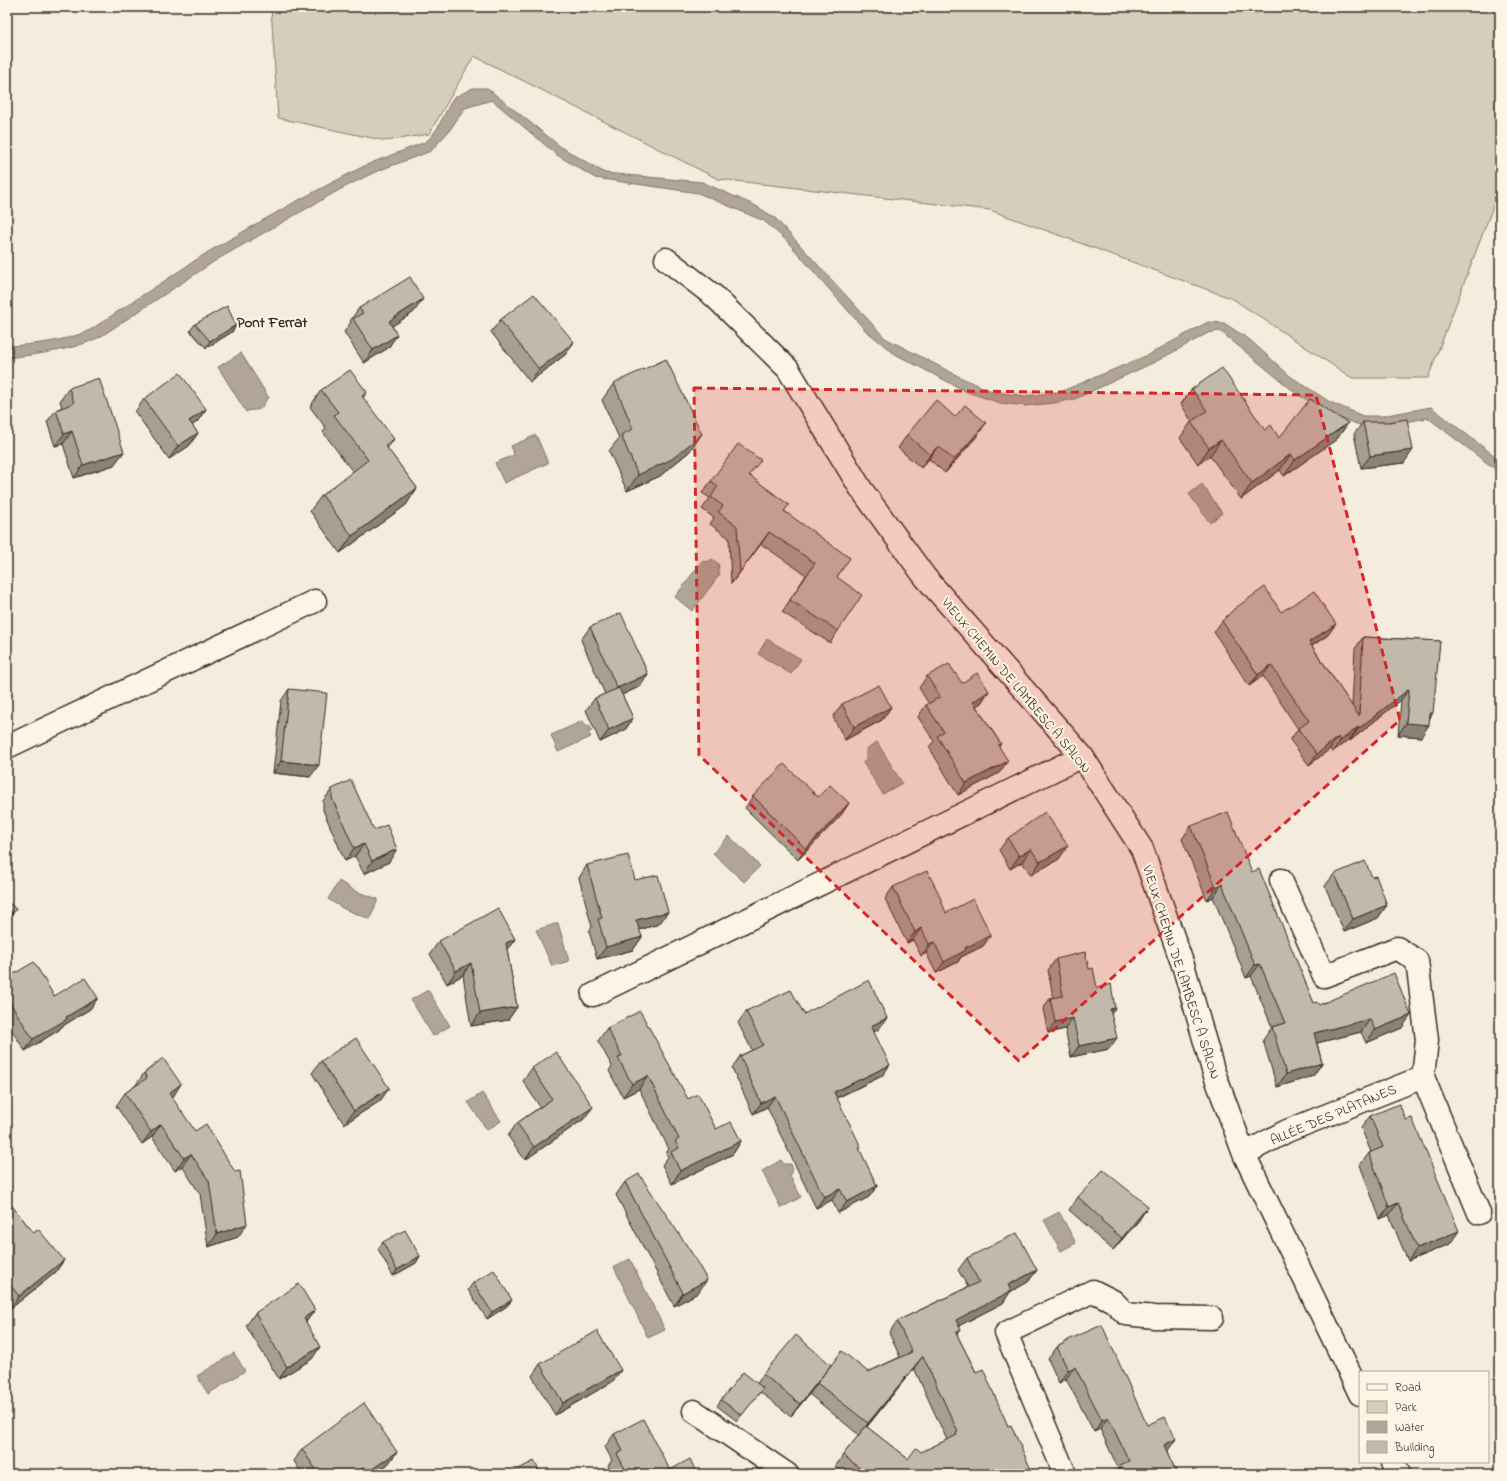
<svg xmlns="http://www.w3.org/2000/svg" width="1507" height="1481" font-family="'Indie Flower',sans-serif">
  <rect width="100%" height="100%" fill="#f4eddd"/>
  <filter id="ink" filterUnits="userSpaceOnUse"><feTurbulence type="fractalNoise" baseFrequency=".025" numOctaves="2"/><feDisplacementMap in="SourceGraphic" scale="8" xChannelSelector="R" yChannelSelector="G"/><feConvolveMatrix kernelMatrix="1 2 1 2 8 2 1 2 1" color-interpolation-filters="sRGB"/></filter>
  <g filter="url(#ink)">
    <path fill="#d6cdbd" stroke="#887c6e" d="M271,7H1500V188L1428,378H1352L1233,299L990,210L718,179L474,56L429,134L386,141L278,118Z"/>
    <path fill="#b0a596" stroke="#817466" d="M473,88H487L561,147L605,173L702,182L756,206L775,218L885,338L962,378L994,392L1025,396L1060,392L1148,355L1208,322L1224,323L1250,340L1290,376L1330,402L1363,416H1382L1431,407L1500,460V473L1428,418L1382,426H1363L1339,418L1297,394L1220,331L1208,333L1157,361L1075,399L1054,403L1025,406L1000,403L967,392L893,353L864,329L787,241L764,221L698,193L595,178L557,155L492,100L465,108L449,131L431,151L375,172L341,189L218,259L100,337C71,351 38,354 7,358V346C32,345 67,341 90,330L208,252L293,203L366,165L425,142L430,138L437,129L453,98Z
      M241,353L269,398C264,401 264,406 260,409C255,411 251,409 246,412L218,367Z
      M536,435L548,463L504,483L495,463L514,455L511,446Z
      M1202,484L1222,513L1210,523L1189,494Z
      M712,559L719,564L718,570L720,574L692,611L675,597L702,561L707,562Z
      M767,639L801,659L791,674L758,654Z
      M583,721L586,726L589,725L592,731L588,732L591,737L558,752L551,735Z
      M877,742L902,783L883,794L863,763L866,759V749Z
      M729,836L760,866L744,882L713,853Z
      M339,881L355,891L378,899L370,919L344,909L328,899Z
      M558,923L569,961L552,966L536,930Z
      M428,990L450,1026L433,1036L411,1000Z
      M482,1093L501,1121L487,1130L468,1102Z
      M781,1160L784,1164H791L792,1166V1173L790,1176L801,1197L781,1208L762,1171Z
      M1059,1212L1076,1243L1061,1251L1044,1220Z
      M630,1259L665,1330L648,1338L614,1267Z
      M234,1353L245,1371L208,1394L197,1376Z"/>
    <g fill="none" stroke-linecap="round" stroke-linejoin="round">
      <g stroke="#3b2a1e" stroke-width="25">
        <path id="minor" d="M666,259L714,296L788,369L861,489L925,577L1082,756L1142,849L1184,968L1213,1070L1244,1154L1360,1394
          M7,747L315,601
          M1281,880L1324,976L1397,948L1417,961L1427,1040L1423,1077
          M593,995L1082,756
          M1244,1154L1287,1131L1423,1077L1479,1213
          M694,1411L787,1474
          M1393,1462L1399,1474
          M1065,1474L1006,1333L1093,1291L1113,1301L1126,1314L1154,1317L1212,1318"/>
      </g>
      <use href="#minor" stroke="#fcf5e5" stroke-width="22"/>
    </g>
    <path fill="#a89f92" stroke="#3b2a1e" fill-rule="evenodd" d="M359,308L414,312L392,326L397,335L388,348L364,363L344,332L351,322L350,321Z
      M500,320L566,354L530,382L491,332Z
      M195,324L236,325L232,332L206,348L190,331Z
      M614,383L690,451L660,476L627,491L609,451L619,438L602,400Z
      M69,388L114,465L74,478L63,444L55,446L47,422L56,410L62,407L60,401Z
      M1192,389L1279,438L1348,423L1337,439L1284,476L1280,470L1241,499L1210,456L1198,464L1180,438L1191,422H1192L1181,404Z
      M321,390L367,392L363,398L387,448L417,488L406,505L340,553L310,511L322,495L353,472L323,432L326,428L310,407Z
      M144,399L206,409L197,422L192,425L198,433L189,446L169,459L135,412Z
      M955,417L977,436L945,473L929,459L921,468L898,448L907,435Z
      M1363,422L1404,463L1361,468L1354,434Z
      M750,475L785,511L837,577L838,631L830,643L782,612L806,575L761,544L731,584L729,538L710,524L714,518L702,509L710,498L702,493L711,481Z
      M1281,612L1328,635L1312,646L1352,706L1355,649L1363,637L1440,641L1430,718L1421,737L1398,735L1401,700L1350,741V739L1332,752L1330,749L1309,765L1290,740L1298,729L1263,676L1249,686L1214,632L1222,621Z
      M590,627L648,674L639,687L622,695L633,718L625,730L600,742L586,710L595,698L605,694L581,640Z
      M927,676L962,683L989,691L981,703L976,706L1001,744L999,746V773L958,795L929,747L934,741L918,717L926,705L929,704L919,688Z
      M289,689L310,777L273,773L281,701Z
      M842,704L891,707L882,720L845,740L833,717Z
      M332,789L374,830L389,862L364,874L355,856L345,861L323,810V801Z
      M753,796L818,797L849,803L841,815L798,860L745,808Z
      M1191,826L1252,872L1314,1003L1319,1005L1402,1028L1366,1043L1361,1032L1317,1043L1322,1063L1313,1076L1277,1087L1263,1040L1272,1027L1251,976L1246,978L1213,897L1207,900L1182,839Z
      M1008,838L1059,859L1031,875L1022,862L1010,869L999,850Z
      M587,865L635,880L668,912L659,924L639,930L642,937L633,950L597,959L589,931L592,927L579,878Z
      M1334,874L1372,877L1387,905L1378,918L1344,932L1325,886Z
      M893,887L946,913L991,935L983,946L961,957L958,962L936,973L926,953L921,956L913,940L907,943L885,899Z
      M515,939L507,950L517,1007L508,1020L471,1026L463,975L447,984L430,954L439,941Z
      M1056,959L1089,969L1097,988L1111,1014L1109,1049L1071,1057L1065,1029L1048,1033L1043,1009L1050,998L1053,997L1048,970Z
      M7,978L54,996L98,998L90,1009L61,1027L59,1030L25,1051L7,1023Z
      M746,1011L804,1014L879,1029L874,1032L882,1076L837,1098L859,1150L877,1186L869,1197L838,1213L832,1200L816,1208L767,1107L753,1114L732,1068L740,1056L752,1050L738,1023Z
      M607,1028L688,1099L716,1129L741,1141L733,1154L672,1184L662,1165L668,1157L666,1153L669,1149L639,1089L623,1097L609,1071L612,1066L598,1041Z
      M321,1061L389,1088L380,1101L344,1124L312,1073Z
      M532,1068L584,1119L525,1160L508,1136L517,1123L540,1107L523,1081Z
      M144,1073L172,1097L238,1237L208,1247L200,1194L182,1166L175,1171L152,1137L142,1144L116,1106L125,1093L135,1086Z
      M1370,1116L1450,1244L1408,1261L1389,1215L1380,1219L1360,1165L1369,1153L1371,1152L1361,1128Z
      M625,1182L698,1293L674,1306L616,1195Z
      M1078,1197L1140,1219L1113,1250L1092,1232L1093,1231L1069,1210Z
      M7,1200L34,1233L64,1260L55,1273L10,1309L7,1305Z
      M383,1242L420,1256L416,1263L393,1276L378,1249Z
      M967,1258L1037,1270L1028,1282L1010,1292L1003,1303L958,1326L957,1335L976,1372L1008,1426L1033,1474H843L835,1467L843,1455L859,1435L809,1394L811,1392L791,1416L760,1392L737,1421L717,1406L721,1400L757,1384L763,1374L831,1365L868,1372L900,1357L889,1333L897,1321L968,1287L958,1270ZM914,1368L947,1440L908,1459L867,1427Z
      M473,1283L512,1300L507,1306L487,1319L468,1290Z
      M315,1310L306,1322L312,1359L279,1379L246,1326L255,1313Z
      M1068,1340L1147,1425L1167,1452L1177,1474H1114L1118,1468L1100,1429L1094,1432L1066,1379L1059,1383L1048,1359L1057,1347L1066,1342Z
      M540,1364L621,1370L612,1382L555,1415L532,1376Z
      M614,1434L670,1470L697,1474H612L608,1466L612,1460L605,1447Z
      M302,1449L397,1452L388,1464L375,1474H302L294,1461Z"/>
    <path fill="#888277" stroke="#3b2a1e" d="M423,299L414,312L380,334L389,321Z
      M236,325L232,332L206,348L210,341Z
      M397,335L388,348L364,363L373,350Z
      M574,342L566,354L530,382L539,369Z
      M206,409L197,422L180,434L189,421Z
      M986,423L977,436L945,473L954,460Z
      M1348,423L1337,439L1284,476L1295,460Z
      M72,431L63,444L55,446L64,434Z
      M198,433L189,446L169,459L178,446Z
      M702,434L690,451L660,476L627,491L638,475Z
      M394,439L383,455L385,445Z
      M1221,440L1210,456L1198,464L1209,448Z
      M938,446L929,459L921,468L930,455Z
      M1413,450L1404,463L1361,468L1370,456Z
      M124,452L114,465L74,478L83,465Z
      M1291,454L1280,470L1241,499L1252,483Z
      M417,488L406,505L340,553L352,536Z
      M769,532L761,544L731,584L740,572Z
      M1336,624L1328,635L1301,653L1309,642Z
      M1271,665L1263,676L1249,686L1258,675Z
      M648,674L639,687L608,701L617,688Z
      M1409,689L1401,700L1350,741L1358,729Z
      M989,691L981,703L965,713L973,702Z
      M891,707L882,720L845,740L854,727Z
      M1430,713H1433L1425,725H1429L1421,737L1398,735L1406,723Z
      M633,718L625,730L600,742L609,730Z
      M1358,727L1350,739L1332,752L1340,741Z
      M1338,737L1330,749L1309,765L1317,754Z
      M281,761L319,765L310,777L273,773Z
      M1008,761L999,773L958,795L966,783Z
      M849,803L841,815L798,860L806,849Z
      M364,844L355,856L345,861L354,848Z
      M1068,846L1059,859L1031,875L1040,862Z
      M397,849L389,862L364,874L372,861Z
      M1031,849L1022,862L1010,869L1019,856Z
      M1222,884L1213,897L1207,900L1216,887Z
      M1387,905L1378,918L1344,932L1353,919Z
      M16,909L7,922V919Z
      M668,912L659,924L628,933L636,920Z
      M921,928L913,940L907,943L915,932Z
      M991,935L983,946L961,957L958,962L936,973L944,962L965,948Z
      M642,937L633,950L597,959L606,947Z
      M515,939L506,951V943Z
      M934,942L926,953L921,956L929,944Z
      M471,963L463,975L447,984L456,971Z
      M1260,964L1251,976L1246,978L1255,965Z
      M98,998L90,1009L61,1027L59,1030L25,1051L33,1039L66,1017Z
      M517,1007L508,1020L471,1026L480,1013Z
      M1115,1008L1108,1019L1110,1009Z
      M1411,1015L1402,1028L1366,1043L1375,1030Z
      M887,1018L879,1029L863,1038L871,1026Z
      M1073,1018L1065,1029L1048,1033L1055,1022Z
      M1370,1019L1361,1032L1305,1046L1314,1033Z
      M1117,1038L1109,1049L1071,1057L1079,1046Z
      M1322,1063L1313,1076L1277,1087L1286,1074Z
      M890,1065L882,1076L826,1103L834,1092Z
      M648,1076L639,1089L623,1097L632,1084Z
      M181,1084L173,1097L160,1105L169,1093Z
      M389,1088L380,1101L344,1124L354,1111Z
      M775,1096L767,1107L753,1114L761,1103Z
      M593,1107L584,1119L525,1160L534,1147Z
      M161,1124L152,1137L142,1144L151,1132Z
      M741,1141L733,1154L672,1184L680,1171Z
      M191,1154L182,1166L175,1171L184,1158Z
      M877,1186L869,1197L838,1213L847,1202Z
      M840,1189L832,1200L816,1208L824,1197Z
      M1398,1203L1389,1215L1380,1219L1389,1207Z
      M1148,1206L1140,1219L1113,1250L1122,1238Z
      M247,1224L238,1237L208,1247L217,1234Z
      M1459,1231L1450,1244L1408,1261L1417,1248Z
      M420,1256L416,1263L393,1276L397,1270Z
      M64,1260L55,1273L10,1309L19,1296Z
      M1037,1270L1028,1282L1010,1292L1003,1303L947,1332L956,1320L1008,1285Z
      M707,1280L698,1293L674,1306L683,1293Z
      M512,1300L507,1306L487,1319L492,1312Z
      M315,1310L306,1322L304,1318Z
      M961,1330L952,1342L956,1333Z
      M320,1347L312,1359L279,1379L287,1367Z
      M923,1356L914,1368L860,1435L868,1423Z
      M831,1365L811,1392L791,1416L800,1404Z
      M1075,1367L1066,1379L1059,1383L1068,1370Z
      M621,1370L612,1382L555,1415L563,1403Z
      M1108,1417L1100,1429L1094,1432L1102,1420Z
      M1176,1439L1167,1452L1164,1445Z
      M397,1452L388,1464L375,1474H367L368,1472Z
      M364,1467L360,1474H355Z"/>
    <path fill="#c3b9aa" stroke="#3b2a1e" d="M410,277L423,299L389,321L397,335L373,350L353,319L363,313L359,308Z
      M534,294L574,342L539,369L500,320Z
      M227,306L236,325L210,341L195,324Z
      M666,359L702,434L672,459L638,475L621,435L633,429L614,383Z
      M1222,368L1265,430L1271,425L1279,438L1310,399L1348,423L1295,460L1291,454L1252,483L1221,440L1209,448L1191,422L1207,411L1192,389Z
      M350,370L367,392L362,396L394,439L385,445L417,488L352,536L322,495L368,460L334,415L338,412L321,390Z
      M180,373L206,409L189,421L198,433L178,446L144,399Z
      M99,378L124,452L83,465L72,431L64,434L56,410L74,403L69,388Z
      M936,400L955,417L965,405L986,423L954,460L938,446L930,455L907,435Z
      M1407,419L1413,450L1370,456L1363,422H1389Z
      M738,444L761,460L749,475L789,505L784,511L850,558L837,577L862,595L838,631L790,600L815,563L769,532L740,572L737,526L718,512L723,506L711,497L718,486L711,481Z
      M1265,587L1281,612L1314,591L1336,624L1309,642L1359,716L1363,637L1440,641L1433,713H1430L1429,725L1406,723L1409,689L1358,729V727L1340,741L1338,737L1317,754L1298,729L1309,721L1271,665L1258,675L1222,621L1234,609Z
      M621,613L648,674L617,688L590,627Z
      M949,664L962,683L977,673L989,691L973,702L1001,744L998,745L1008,761L966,783L937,736L944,732L926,705L940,697L927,676Z
      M879,685L891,707L854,727L842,704Z
      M619,688L633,718L609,730L595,698Z
      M289,689L327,693L319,765L281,761Z
      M784,764L818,797L830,785L849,803L806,849L753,796Z
      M351,780L374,830L387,825L397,849L372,861L364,844L354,848L332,798V789Z
      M1045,812L1068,846L1040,862L1031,849L1019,856L1008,838Z
      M1228,812L1252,872L1259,869L1314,1003L1317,1002L1319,1005L1394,973L1411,1015L1375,1030L1370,1019L1314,1033L1322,1063L1286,1074L1272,1027L1285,1023L1260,964L1255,965L1222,884L1216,887L1191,826Z
      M628,855L635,880L658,875L668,912L636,920L642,937L606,947L598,919L602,918L587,865Z
      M1365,861L1372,877L1376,876L1387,905L1353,919L1334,874Z
      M927,871L938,892L946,913L973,899L991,935L965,948L966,950L944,962L934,942L929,944L921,928L915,932L893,887Z
      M7,901L16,909L7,919Z
      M498,908L515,939L506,943L517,1007L480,1013L471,963L456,971L439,941Z
      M1085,952L1089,969L1093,968L1097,988L1111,984L1115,1008L1110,1009L1117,1038L1079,1046L1073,1018L1055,1022L1050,998L1063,996L1056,959Z
      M34,962L54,996L85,978L98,998L66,1017L67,1019L33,1039L7,998V978Z
      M869,980L887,1018L871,1026L890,1065L834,1092L861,1147L859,1148L877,1186L847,1202L840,1189L824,1197L775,1096L761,1103L740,1056L763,1045L746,1011L791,990L804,1014Z
      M640,1011L688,1099L698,1094L716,1129L731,1122L741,1141L680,1171L671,1152L679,1148L675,1141L679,1139L648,1076L632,1084L618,1058L622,1056L607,1028Z
      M356,1038L389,1088L354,1111L321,1061Z
      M556,1052L593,1107L534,1147L517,1123L552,1099L532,1068Z
      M163,1058L181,1084L169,1093L195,1131L206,1124L235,1172L240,1171L247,1224L217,1234L209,1181L191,1154L184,1158L161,1124L151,1132L125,1093L147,1078L144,1073Z
      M1399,1104L1406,1120L1412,1118L1459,1231L1417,1248L1398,1203L1389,1207L1369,1153L1383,1147L1370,1116Z
      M1103,1170L1148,1206L1122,1238L1101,1220L1102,1219L1078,1197Z
      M639,1174L693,1255L707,1280L683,1293L625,1182Z
      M7,1200L34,1233L38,1229L64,1260L19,1296L7,1281Z
      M405,1230L420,1256L397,1270L383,1242Z
      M1017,1233L1037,1270L1008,1285L1011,1291L956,1320L961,1330L956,1333L976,1372L983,1369L1008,1426L1011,1425L1033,1474H867L843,1455L866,1426L908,1459L916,1448L921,1452L957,1435L956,1433L958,1432L923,1356L868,1423L817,1383L842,1351L868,1372L912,1352L897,1321L979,1282L967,1258Z
      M494,1270L512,1300L492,1312L473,1283Z
      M299,1284L315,1310L304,1318L320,1347L287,1367L255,1313Z
      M1102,1325L1147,1425L1165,1417L1176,1439L1164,1445L1177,1474H1124L1120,1465L1129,1461L1108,1417L1102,1420L1075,1367L1068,1370L1057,1347L1068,1341V1340Z
      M597,1331L621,1370L563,1403L540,1364Z
      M796,1335L831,1365L800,1404L763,1374Z
      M743,1372L763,1388L742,1415L721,1400Z
      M364,1403L397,1452L368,1472L364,1467L355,1474H319L302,1449Z
      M643,1419L670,1470L690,1459L697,1474H628L617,1454L623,1451L614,1434Z
      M534,1461L541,1474H509Z
      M761,1468L769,1474H757Z
      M1379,1469L1381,1474H1370Z"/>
  </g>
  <path fill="#d62828" fill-opacity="0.2" stroke="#d62828" stroke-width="3" stroke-dasharray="8 5" stroke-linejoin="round" d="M694,388L1316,395L1400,720L1019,1061L699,755Z"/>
  <g text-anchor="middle" stroke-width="4" stroke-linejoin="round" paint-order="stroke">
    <g font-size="14" fill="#3b2a1e" stroke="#fcf5e5">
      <text transform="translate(1017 685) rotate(50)" y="5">VIEUX CHEMIN DE LAMBESC À SALON</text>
      <text transform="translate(1182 972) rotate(72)" y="5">VIEUX CHEMIN DE LAMBESC À SALON</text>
      <text transform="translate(1333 1114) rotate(-23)" y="5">ALLÉE DES PLATANES</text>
    </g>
    <g font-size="15" font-weight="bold" fill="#3b2a1e" stroke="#fcf5e5">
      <text x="272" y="327">Pont Ferrat</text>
    </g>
  </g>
  <rect width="1507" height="1481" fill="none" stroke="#fcf5e5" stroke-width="24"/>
  <rect x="12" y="12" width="1483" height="1457" fill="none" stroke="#3b2a1e" stroke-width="1.5" filter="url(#ink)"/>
  <rect x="1359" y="1371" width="130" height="92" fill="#fcf5e5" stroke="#afa495"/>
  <rect x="1367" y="1384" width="20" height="6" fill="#fcf5e5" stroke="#afa495"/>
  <text x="1395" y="1391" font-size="12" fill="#3b2a1e">Road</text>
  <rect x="1367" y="1401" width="20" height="12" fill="#d6cdbd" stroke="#afa495"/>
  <text x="1395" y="1411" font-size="12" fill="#3b2a1e">Park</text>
  <rect x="1367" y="1421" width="20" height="12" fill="#b0a596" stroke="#afa495"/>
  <text x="1395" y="1431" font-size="12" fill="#3b2a1e">Water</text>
  <rect x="1367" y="1441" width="20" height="12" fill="#c3b9aa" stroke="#afa495"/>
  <text x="1395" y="1451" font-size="12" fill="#3b2a1e">Building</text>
</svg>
